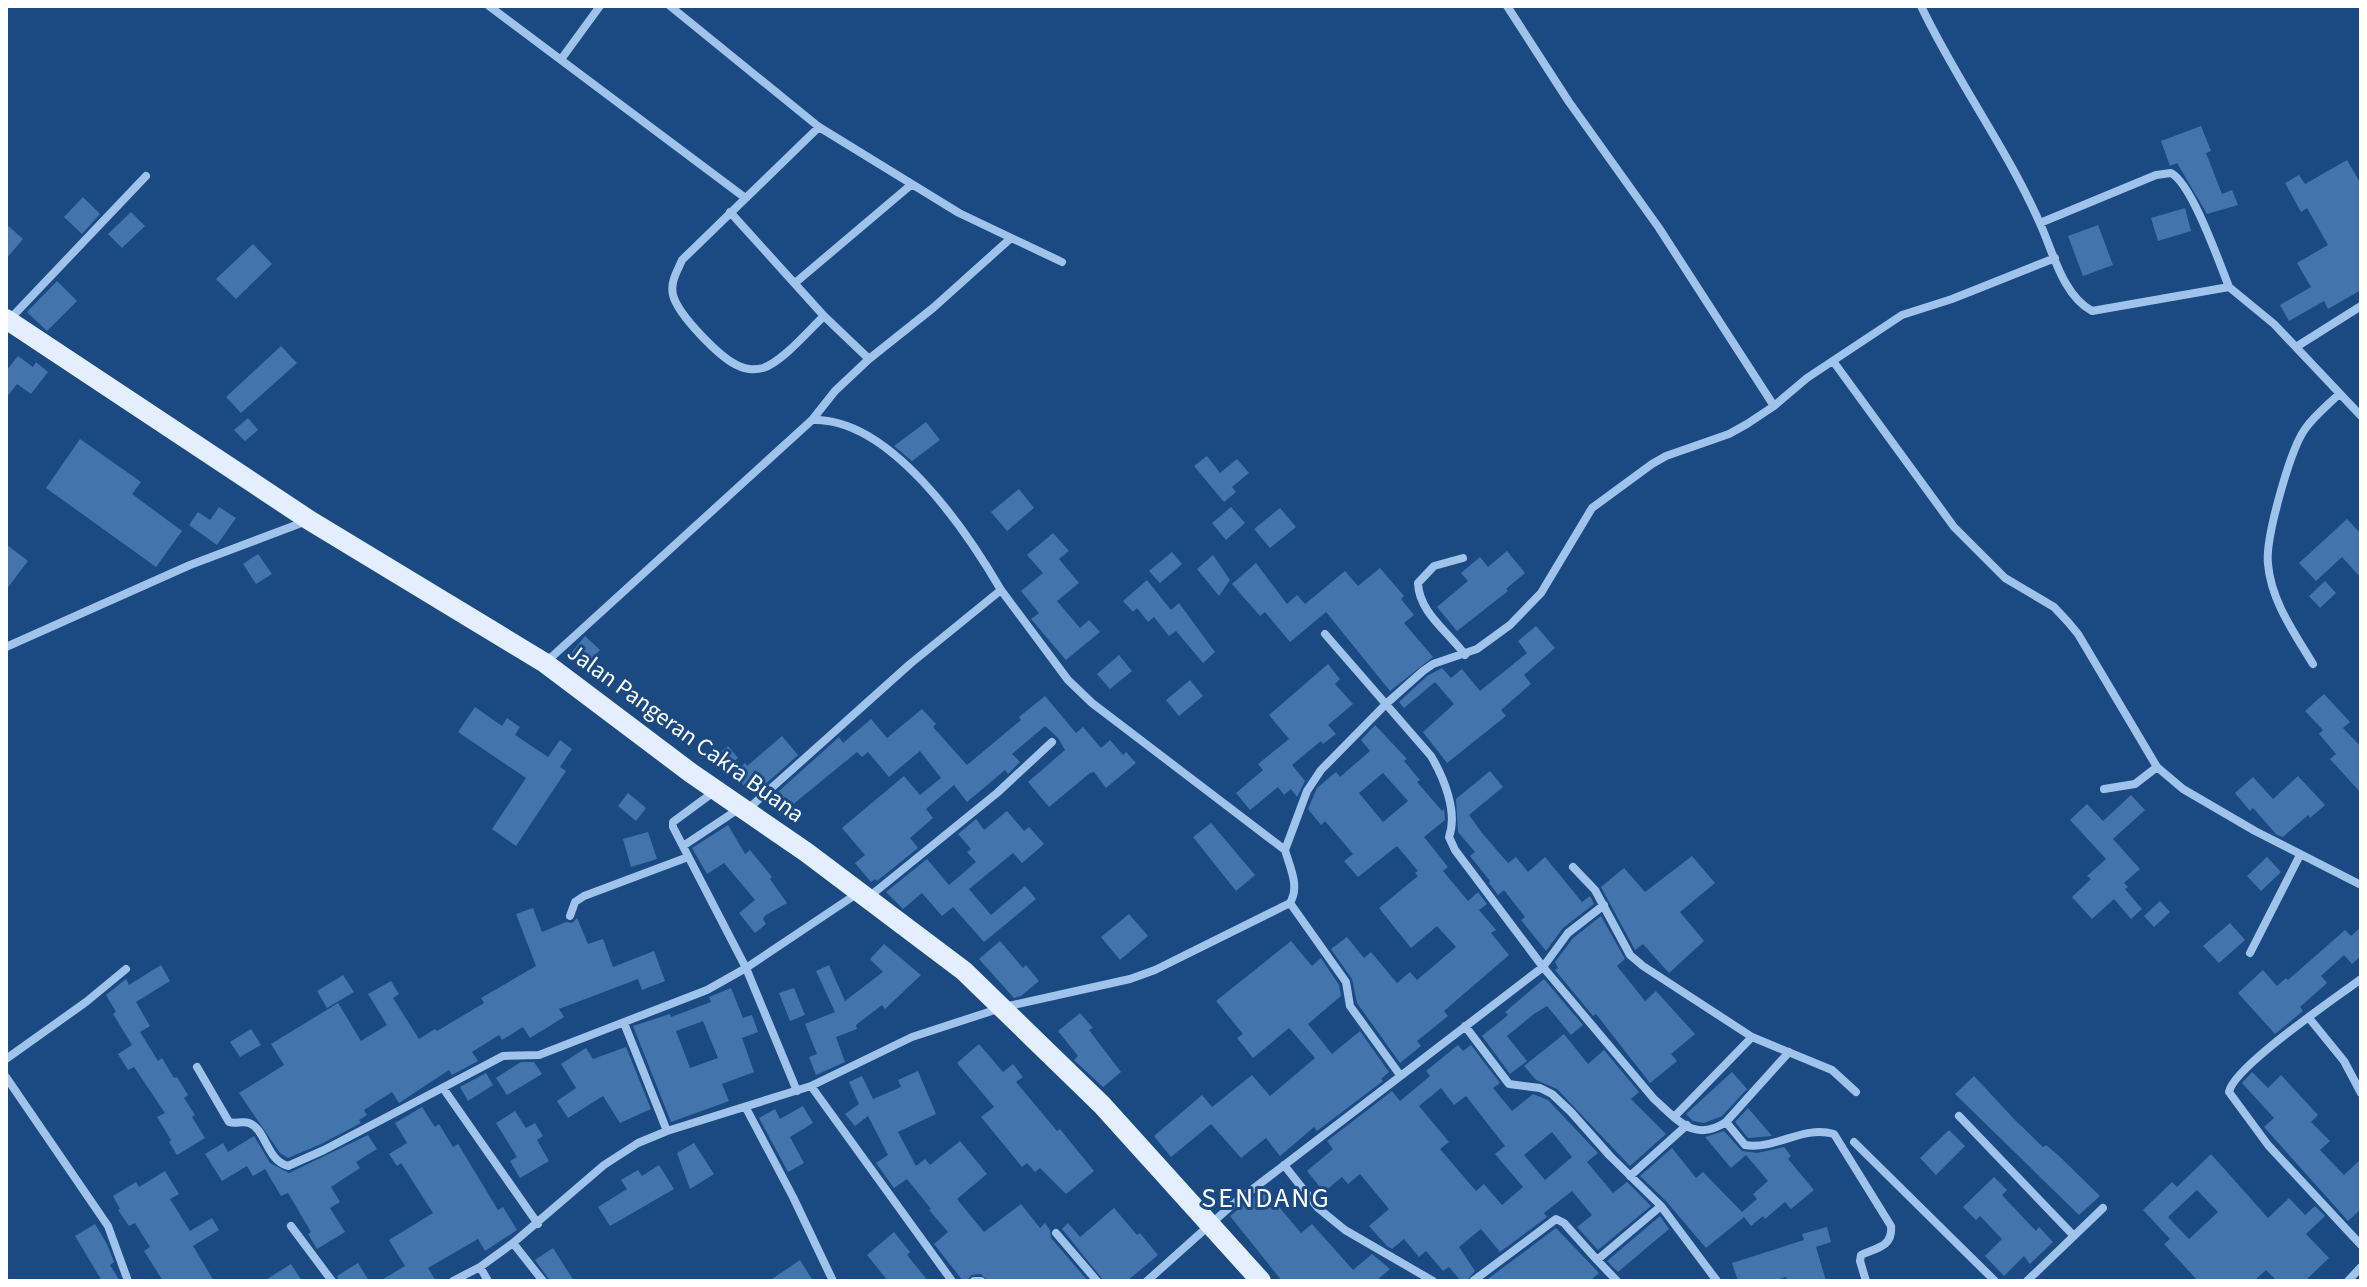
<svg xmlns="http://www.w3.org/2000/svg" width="2367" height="1287" font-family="'Source Sans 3',sans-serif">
  <rect width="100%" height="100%" fill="#1b4a82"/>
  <path fill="#4374ac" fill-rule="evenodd" d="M2201,126L2211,151L2206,153L2222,194L2232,190L2238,205L2207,214L2177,163L2170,166L2161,141Z
    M2347,160L2361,184V290L2328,309L2324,301L2289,321L2280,305L2311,287L2297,263L2328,245L2307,208L2301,212L2285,183L2299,175L2305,184Z
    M83,197L100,214L82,234L64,217Z
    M2185,208L2191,231L2158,241L2151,218Z
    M131,212L145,226L122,248L108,234Z
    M6,224L23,239L6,259Z
    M2098,225L2113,265L2083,276L2068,236Z
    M253,244L272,264L236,299L216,279Z
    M57,281L77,301L47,331L27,312Z
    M281,346L297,363L241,413L226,397Z
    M18,356L33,367L36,362L48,372L31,394L17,384L6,398V371Z
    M248,418L258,430L245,441L234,430Z
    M926,422L940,440L912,461L894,446Z
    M80,439L141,482L132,494L182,531L156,567L46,488Z
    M1207,456L1220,473L1237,459L1249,473L1232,487L1236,492L1224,502L1194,466Z
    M1019,489L1034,508L1007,531L991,512Z
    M219,507L236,518L217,545L189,525L198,512L210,520Z
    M1231,507L1245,523L1226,540L1212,523Z
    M1280,508L1296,527L1270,548L1254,529Z
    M2347,519L2361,534V578L2342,557L2316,581L2299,563Z
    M1053,533L1069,551L1059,559L1079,583L1057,601L1080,628L1089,620L1100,632L1066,660L1031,619L1039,613L1021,591L1043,573L1027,555Z
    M6,544L28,561L6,590Z
    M1507,551L1525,573L1506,589L1508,591L1457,631L1437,607L1468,581L1461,573L1480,557L1488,567Z
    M1172,552L1182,564L1160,583L1149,571Z
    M258,554L272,574L256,584L243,564Z
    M1213,555L1230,580L1219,596L1197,569Z
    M1256,563L1287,604L1297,595L1305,604L1345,571L1358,586L1380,568L1404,596L1401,599L1414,615L1404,623L1433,657L1390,691L1326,612L1290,642L1265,612L1260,616L1232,584Z
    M1147,580L1171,610L1179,603L1215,652L1203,663L1176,631L1169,636L1154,617L1148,622L1137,608L1133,612L1123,601Z
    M2325,581L2336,593L2320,608L2309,596Z
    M1536,626L1555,648L1524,675L1531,684L1501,710L1506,716L1447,763L1423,732L1454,704L1435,682L1404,708L1399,702L1427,676L1442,668L1451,678L1462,669L1480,691L1527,653L1518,641Z
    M585,636L600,650L583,670L568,657Z
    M1119,655L1132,671L1110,689L1097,674Z
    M1328,664L1340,679L1335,684L1353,704L1328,725L1336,734L1323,744L1321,741L1292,765L1305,781L1297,797L1291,789L1284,795L1278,787L1250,810L1236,793L1263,770L1258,764L1289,739L1269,715Z
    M1190,680L1203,696L1179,716L1166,700Z
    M2324,694L2350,722L2343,728L2361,747V793L2330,759L2336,754L2319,734L2323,730L2305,711Z
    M1045,696L1076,733L1083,727L1101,748L1110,740L1123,755L1126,752L1136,763L1106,788L1094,772L1090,773L1049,807L1028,782L1065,750L1058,738L1045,726L1012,754L1020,762L1008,774L1005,770L967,802L954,785L926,809L933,818L910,838L918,848L877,881L875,879L871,882L855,863L865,855L842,828L904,776L920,795L941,778L920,751L889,777L868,752L862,757L857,752L780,815L768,801L839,737L843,743L871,719L887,738L922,709L936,724L933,727L967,765L1021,720L1019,717Z
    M475,707L502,726L507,718L520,727L515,735L548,757L560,740L572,749L560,767L566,771L516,846L492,829L526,778L458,732Z
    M1375,725L1407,759L1404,761L1420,780L1417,782L1442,811L1444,809L1445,820L1424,837L1448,867L1443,871L1468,901L1478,892L1487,904L1479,910L1496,930L1491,933L1509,955L1444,1011L1448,1016L1417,1041L1421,1046L1400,1063L1357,1003L1352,979L1331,949L1347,937L1364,958L1371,952L1397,983L1410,972L1417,980L1456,947L1437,926L1411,948L1379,908L1418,876L1415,873L1418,871L1397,846L1358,877L1344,861L1353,854L1325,821L1321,825L1308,809L1317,788L1336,772L1340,777L1370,751L1361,740ZM1383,773L1408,801L1383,822L1359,793Z
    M782,736L798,755L759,790L753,782L746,788L734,773L745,763L747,766Z
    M728,746L738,758L722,771L712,759Z
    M1490,771L1503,787L1469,815L1482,833L1508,863L1516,857L1528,872L1545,857L1582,902L1590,896L1594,904L1563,928L1546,951L1521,920L1525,917L1504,890L1498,895L1489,883L1490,881L1470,856L1475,852L1458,832L1456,799Z
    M2298,776L2325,805L2310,818L2308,815L2283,837L2277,835L2253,808L2250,811L2235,793L2253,777L2273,799Z
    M628,793L646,808L636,821L618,806Z
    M2131,795L2145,810L2113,839L2140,869L2124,883L2128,887L2125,889L2142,909L2131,919L2114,899L2092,919L2072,897L2091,879L2087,876L2106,859L2070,820L2087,804L2103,821Z
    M1007,811L1024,831L1029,827L1044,844L1022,863L1013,853L969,889L991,915L1025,886L1036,899L984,942L953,907L942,916L922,893L903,909L886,892L927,859L949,885L976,862L967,852L971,849L958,834L976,819L984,830Z
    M1211,823L1255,875L1236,891L1193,837Z
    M728,825L745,854L750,850L772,877L770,879L787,903L766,915L763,919L766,924L755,933L739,913L755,900L724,863L707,874L692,848Z
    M648,832L657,859L631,867L623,839Z
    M1692,856L1715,883L1680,912L1704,941L1669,973L1643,944L1635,950L1601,887L1624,868L1645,892Z
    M2267,857L2281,872L2261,891L2247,876Z
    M2160,901L2170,912L2154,927L2144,916Z
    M533,908L542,932L566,922L572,923L577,918L588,944L603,939L613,967L654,951L665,981L642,990L638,979L559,1009L564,1017L530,1038L523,1027L502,1040L499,1035L472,1052L478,1061L452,1075L449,1070L399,1103L392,1092L364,1110L367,1115L359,1120L361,1123L321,1144L288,1158L280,1153L239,1093L284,1065L271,1044L338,1003L361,1041L387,1025L368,994L391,981L399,994L393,998L419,1039L435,1029L437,1031L484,1003L481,998L536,966L516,914Z
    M1129,914L1148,936L1120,960L1101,937Z
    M1601,916L1625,959L1617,966L1645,1001L1656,991L1695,1034L1671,1054L1677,1061L1650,1083L1596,1014L1593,1016L1555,970L1558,968L1555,962L1573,938Z
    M2230,923L2245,940L2219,963L2203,946Z
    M2361,927V956L2352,964L2344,955L2321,976L2327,983L2300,1007L2303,1011L2275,1034L2238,993L2263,970L2277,986L2286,978L2288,980L2345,930L2351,936Z
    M1000,941L1023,968L1026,965L1039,981L1021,996L1014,998L979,959Z
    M1291,941L1312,966L1321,958L1339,985L1341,996L1308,1024L1332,1054L1360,1031L1389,1072L1381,1079L1383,1081L1317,1131L1314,1127L1280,1156L1266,1138L1241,1158L1211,1124L1171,1157L1154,1136L1202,1095L1212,1107L1252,1075L1270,1096L1315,1058L1289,1028L1253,1058L1237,1038L1243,1034L1216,1001Z
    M884,944L921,975L885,1009L882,1005L856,1025L857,1029L836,1037L845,1062L816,1075L809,1057L817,1054L805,1024L835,1012L816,971L829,965L845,1001L883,972L870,959Z
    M161,965L170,981L136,1002L150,1026L140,1032L158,1061L162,1058L174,1078L177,1077L188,1095L184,1098L195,1115L192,1117L205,1138L177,1155L169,1142L171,1140L157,1117L165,1113L134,1067L128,1070L118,1054L132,1045L113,1014L116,1012L106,995L126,979L129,985Z
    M343,975L354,992L327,1008L317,991Z
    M1544,979L1583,1025L1571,1035L1547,1006L1534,1014L1507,1036L1527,1061L1510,1074L1482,1036L1508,1015L1505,1012Z
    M731,988L743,1018L752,1015L758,1032L742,1038L754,1072L722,1084L729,1101L671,1122L633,1026L670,1014L671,1017L711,1002L709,997ZM703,1021L718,1058L690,1068L676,1031Z
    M794,988L805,1015L790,1021L779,993Z
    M1080,1013L1093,1028L1089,1030L1121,1072L1103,1087L1074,1060L1078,1056L1058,1031Z
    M251,1029L261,1045L240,1057L230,1042Z
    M1564,1034L1588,1064L1604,1050L1639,1092L1631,1099L1666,1134L1630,1166L1557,1089L1536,1080L1524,1066Z
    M979,1044L1003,1072L1013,1064L1023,1077L1016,1082L1057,1131L1060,1129L1094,1171L1066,1194L1040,1168L1035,1172L1027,1163L1022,1167L981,1117L994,1107L957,1063Z
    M1458,1045L1463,1051L1471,1045L1500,1083L1493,1088L1512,1111L1533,1094L1548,1100L1598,1153L1587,1162L1613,1193L1627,1182L1651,1206L1598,1250L1577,1227L1592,1215L1572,1191L1544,1213L1547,1217L1500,1252L1481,1229L1459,1247L1475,1271L1466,1281H1461L1449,1267L1443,1271L1426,1251L1419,1257L1404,1239L1392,1249L1387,1246L1369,1226L1389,1209L1360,1174L1348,1184L1342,1177L1324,1192L1307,1171L1333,1149L1327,1141L1392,1091L1400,1101L1430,1076L1426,1071ZM1441,1088L1454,1105L1466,1096L1505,1146L1495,1154L1523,1187L1502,1205L1484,1184L1476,1191L1440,1149L1449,1142L1419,1106ZM1552,1132L1572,1157L1545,1180L1524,1155Z
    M626,1047L651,1109L620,1123L603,1096L568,1118L557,1101L576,1088L561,1064L586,1048L593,1059Z
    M521,1062H534L542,1074L507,1095L496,1078Z
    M918,1071L936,1114L898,1132L916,1166L925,1159L930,1165L960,1141L987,1174L957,1199L984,1232L1021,1204L1040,1228L1045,1223L1050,1230L1051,1238L1088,1281H988L981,1274L971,1275L967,1281H963L956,1272L934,1244L948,1232L929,1210L931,1209L907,1179L894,1188L876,1163L888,1155L868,1116L855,1126L845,1114L859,1104L849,1082L862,1076L873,1099L901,1087L898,1080Z
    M1732,1072L1747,1089L1722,1116L1704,1123L1693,1121L1686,1114Z
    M2252,1072L2268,1088L2281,1075L2318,1115L2311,1122L2330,1141L2320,1150L2344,1175L2361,1159V1209L2348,1221L2264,1127L2274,1118L2242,1083Z
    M486,1073L493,1085L468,1101L460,1087Z
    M1974,1076L2015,1120L2043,1147L2046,1145L2058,1155L2100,1196L2079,1215L1955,1094Z
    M803,1106L813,1123L790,1137L804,1163L788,1172L759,1118L775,1109L780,1119Z
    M422,1107L435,1127L439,1124L453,1147L458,1144L498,1210L503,1207L517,1230L485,1251L478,1239L428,1268L436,1281H380L405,1266L389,1240L433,1213L401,1163L397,1166L389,1154L407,1143L395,1123Z
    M1748,1108L1772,1136L1748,1138L1735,1122Z
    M515,1111L526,1128L535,1123L543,1136L537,1140L549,1161L520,1178L510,1161L517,1157L496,1123Z
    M1949,1130L1965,1146L1936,1175L1920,1158Z
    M1724,1131L1742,1151L1757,1153L1784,1147L1791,1156L1788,1159L1814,1190L1791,1209L1785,1202L1765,1219L1763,1216L1751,1226L1744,1217L1706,1248L1666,1201L1640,1176L1672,1148L1696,1178L1703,1172L1742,1212L1757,1199L1753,1194L1768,1181L1746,1155L1731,1168L1705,1137Z
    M368,1135L377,1149L356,1162L360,1168L331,1187L340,1202L330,1208L345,1232L317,1249L308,1234L311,1232L288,1193L281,1196L265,1169L253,1176L247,1166L222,1181L205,1154L223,1143L228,1152L254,1136L270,1163L289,1173Z
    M694,1143L714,1174L690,1189L677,1153Z
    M2211,1154L2268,1218L2289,1198L2305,1215L2315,1206L2325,1216L2306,1234L2329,1258L2305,1281H2277L2266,1270L2254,1281H2198L2164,1244L2170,1239L2143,1210L2172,1182L2177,1187ZM2197,1190L2218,1212L2189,1239L2168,1217Z
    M659,1165L674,1189L610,1226L598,1207L627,1189L621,1180L638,1170L642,1176Z
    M165,1171L179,1194L170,1199L190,1231L212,1218L219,1230L193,1246L214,1281H163L144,1251L150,1247L135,1223L129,1226L118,1210L120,1209L113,1196L136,1182L139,1187Z
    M1994,1177L2007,1190L2002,1195L2036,1231L2039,1227L2053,1242L2030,1264L2024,1256L2004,1276L1985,1256L2002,1239L1980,1216L1976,1220L1963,1207Z
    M1264,1189L1301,1233L1312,1224L1353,1270L1372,1254L1390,1269L1376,1281H1282L1230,1216Z
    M1114,1208L1137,1235L1140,1233L1158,1255L1127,1281H1104L1062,1229L1068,1223L1080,1237Z
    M1660,1216L1669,1229L1618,1272L1607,1261Z
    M95,1224L107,1244L114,1262L110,1265L120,1281H102L75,1236Z
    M1827,1227L1831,1242L1816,1247L1826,1281H1787L1786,1277L1773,1281H1738L1732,1263L1804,1240L1802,1234Z
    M1556,1228L1599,1273L1590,1281H1485Z
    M894,1232L910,1252L907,1255L928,1281H888L867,1255Z
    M553,1248L574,1281H550L535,1260Z
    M800,1260L813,1281H769Z
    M358,1263L369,1281H339L337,1276Z
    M291,1264L302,1281H264Z"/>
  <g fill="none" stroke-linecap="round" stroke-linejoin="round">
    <path stroke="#9fc3eb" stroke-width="8" d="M489,6L744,197
      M670,6L819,127L959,213L1062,262
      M1507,6L1569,102L1659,228L1774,406
      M1921,6C1957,82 2009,151 2042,228C2054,256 2064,296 2092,311L2229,287L2274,324L2361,416
      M562,58L600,6
      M819,127L682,260C677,272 670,282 673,295C678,315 721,359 739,366C746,370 756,370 763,368C782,362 809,330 824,316
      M730,212L824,316L869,359
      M2040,223L2156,175L2171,173C2192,184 2219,262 2229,287
      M795,283L912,184
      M9,320L146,176
      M2296,347L2361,306
      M1833,361L1954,527L2005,578L2054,607L2068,622L2078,634L2157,767L2183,789L2255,831L2361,885
      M812,420C890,417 966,530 1001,590
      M1463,558L1434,566L1418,583C1419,613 1449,632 1465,655
      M1325,634L1431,756C1444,778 1458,812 1449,837L1455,850L1543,967L1654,1099C1678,1120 1694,1143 1726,1122L1745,1145C1776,1150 1802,1125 1834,1134L1891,1226C1893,1247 1876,1248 1861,1255L1860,1261L1866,1281
      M6,647L190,565L304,522
      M545,663L812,420L835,391L869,359L933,308L1011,238
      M2313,664C2295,634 2271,601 2268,564C2265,539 2290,450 2305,429C2314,416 2328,405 2339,394
      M2104,789L2135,784L2157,767
      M715,791L673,822V827L746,968L797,1091
      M683,846L740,808
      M1285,850L1307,791L1321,770L1387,703L1423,671L1433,664L1477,649L1510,625L1541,593L1592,508L1652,464L1666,456L1729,434L1747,424L1774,406L1807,378L1902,315L1952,299L2055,258
      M1573,867L1595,890L1630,955L1643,966L1752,1037L1832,1070L1856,1092
      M870,896L997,793L1052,742
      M1290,903L1346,982L1350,1006L1400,1075
      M570,916L575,902L584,896L688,857
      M2250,953L2300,855
      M2361,979C2336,998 2233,1067 2229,1092L2268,1145L2361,1245
      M2309,1018L2344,1061L2361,1093
      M624,1023L667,1131
      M1465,1026L1509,1084L1540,1088L1552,1094L1571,1112L1610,1156L1661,1206L1717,1281
      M6,1059L86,1002L126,969
      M197,1067L229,1122C235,1124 243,1121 249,1123C266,1129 266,1160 288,1166L324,1150L503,1056L539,1055L707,990L746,968L858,893
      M6,1077L108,1226L128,1281
      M811,1086L952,1281
      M443,1088L538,1224
      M746,1108L793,1197L833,1281
      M1959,1116L2074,1236
      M1674,1117L1752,1037
      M1726,1122L1789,1052
      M1854,1142L1995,1281
      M1284,1165L1318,1208L1345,1230L1433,1281
      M1630,1176L1687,1125
      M291,1226L332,1281
      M1056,1233L1097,1281
      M513,1243L543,1281
      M480,1267L488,1281
      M453,1281L480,1267L513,1243L604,1165L638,1143L667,1131L811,1086L912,1037L1004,1007L1130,979L1155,970L1290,903C1300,886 1290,868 1285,850L1092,703L1068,680L1001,590L910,664L748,809
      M974,1281H981
      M1147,1281L1232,1205L1543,967L1568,933L1604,905
      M1473,1281L1556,1219L1564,1223L1597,1260
      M1617,1281L1597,1260L1661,1206
      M2027,1281L2103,1208
      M2348,1281L2361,1267"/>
    <path stroke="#e3eeff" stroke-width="20" d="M6,319L309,520L545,663L691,773L806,852L964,971L1102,1105L1261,1281"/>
  </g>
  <g text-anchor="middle" stroke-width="6" stroke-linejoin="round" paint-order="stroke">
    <g font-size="24" fill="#fff" stroke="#1b4a82">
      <text transform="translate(686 733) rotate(36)" y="8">Jalan Pangeran Cakra Buana</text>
    </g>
    <g font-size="28" letter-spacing="2" fill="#fff" stroke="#1b4a82">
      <text x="1266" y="1207">SENDANG</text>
    </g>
  </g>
  <rect width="2367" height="1287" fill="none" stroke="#ffffff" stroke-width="16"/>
</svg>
